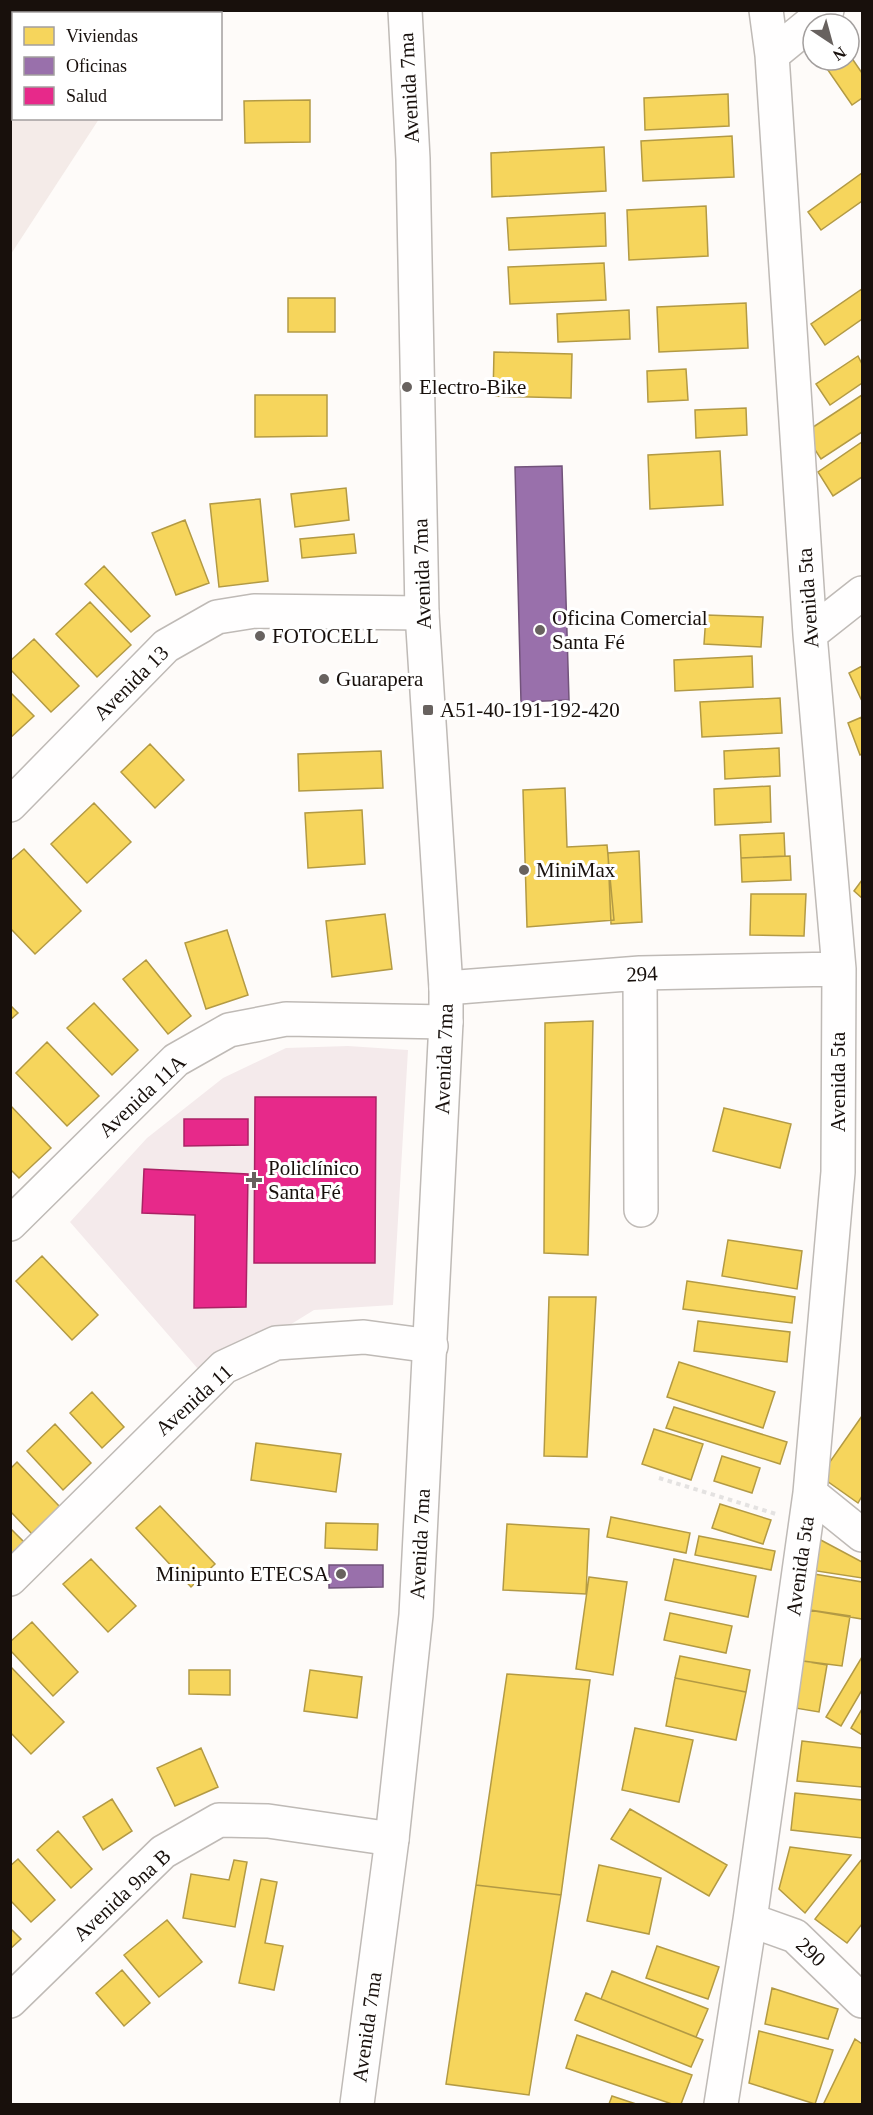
<svg xmlns="http://www.w3.org/2000/svg" width="873" height="2115" font-family="'Times New Roman',serif">
  <rect width="100%" height="100%" fill="#fefbf9"/>
  <path fill="#f4ebe8" d="M11,10L170,11L168,14H14V118L99,119L11,254Z"/>
  <path fill="#f4eaeb" d="M348,1046L408,1050L393,1305L314,1310L205,1377L70,1222L147,1138L223,1078L286,1048Z"/>
  <path fill="#f6d55c" stroke="#b39a44" stroke-width="1.5" d="M849,54L862,73V98L852,105L821,60H849Z
    M728,94L729,126L645,130L644,98Z
    M310,100V142L245,143L244,101Z
    M732,136L734,177L643,181L641,141Z
    M604,147L606,191L492,197L491,153Z
    M862,173V201L821,230L808,212Z
    M706,206L708,256L629,260L627,210Z
    M605,213L606,246L509,250L507,218Z
    M604,263L606,300L510,304L508,267Z
    M862,289V319L825,345L811,324Z
    M288,298H335V332H288Z
    M746,303L748,348L659,352L657,307Z
    M629,310L630,339L558,342L557,314Z
    M494,352L572,354L571,398L493,396Z
    M858,356L862,364V383L830,405L816,384Z
    M686,369L688,400L648,402L647,371Z
    M255,395H327V436L255,437Z
    M862,395V432L821,459L804,433Z
    M746,408L747,435L696,438L695,410Z
    M862,442V477L833,496L818,472Z
    M720,451L723,505L650,509L648,455Z
    M346,488L349,520L295,527L291,494Z
    M260,499L268,581L219,587L210,504Z
    M185,520L209,583L176,595L152,533Z
    M354,534L356,553L302,558L300,539Z
    M104,566L150,616L131,632L85,584Z
    M90,602L131,645L97,677L56,634Z
    M706,615L763,617L761,647L704,644Z
    M34,639L79,686L51,712L10,669V661Z
    M752,656L753,687L675,691L674,660Z
    M862,666V698L861,699L849,673Z
    M10,692L34,716L10,738Z
    M780,698L782,733L702,737L700,702Z
    M862,717V754L860,755L848,723Z
    M150,744L184,780L155,808L121,772Z
    M779,748L780,776L725,779L724,751Z
    M381,751L383,788L299,791L298,754Z
    M770,786L771,822L715,825L714,789Z
    M565,788L567,847L607,845L614,920L527,927L523,790Z
    M94,803L131,842L87,883L51,844Z
    M362,810L365,864L308,868L305,813Z
    M784,833L785,856L741,858L740,835Z
    M24,849L81,911L35,954L10,928V861Z
    M639,851L642,922L611,924L608,853Z
    M790,856L791,880L742,882L741,858Z
    M862,880V898L854,891Z
    M751,894H806L804,936L750,935Z
    M385,914L392,969L332,977L326,921Z
    M227,930L248,995L206,1009L185,943Z
    M146,960L191,1016L168,1034L123,979Z
    M94,1003L138,1050L112,1075L67,1028Z
    M10,1005L18,1013L10,1020Z
    M593,1021L588,1255L544,1253L545,1023Z
    M47,1042L99,1096L67,1126L16,1073Z
    M10,1105L51,1148L19,1178L10,1169Z
    M724,1108L791,1124L780,1168L713,1151Z
    M728,1240L802,1251L797,1289L722,1276Z
    M42,1256L98,1315L72,1340L16,1281Z
    M687,1281L795,1297L792,1323L683,1309Z
    M549,1297H596L587,1457L544,1456Z
    M698,1321L790,1332L787,1362L694,1351Z
    M679,1362L775,1392L763,1428L667,1397Z
    M92,1392L124,1427L102,1448L70,1413Z
    M674,1407L787,1442L780,1464L666,1428Z
    M862,1416V1496L858,1503L820,1476Z
    M55,1424L91,1463L63,1490L27,1451Z
    M654,1429L703,1444L691,1480L642,1464Z
    M256,1443L341,1454L336,1492L251,1480Z
    M722,1456L760,1468L752,1493L714,1481Z
    M17,1462L60,1507L32,1534L10,1511V1469Z
    M720,1504L771,1520L763,1544L712,1528Z
    M160,1506L215,1564L191,1587L136,1528Z
    M611,1517L690,1533L686,1553L607,1537Z
    M326,1523L378,1524L377,1550L325,1548Z
    M507,1524L589,1529L586,1594L503,1590Z
    M10,1528L25,1543L10,1556Z
    M699,1536L775,1551L771,1570L695,1555Z
    M817,1538L862,1562V1578L810,1570Z
    M91,1559L136,1606L108,1632L63,1584Z
    M674,1559L756,1576L748,1617L665,1600Z
    M814,1574L862,1582V1619L808,1610Z
    M589,1577L627,1582L613,1675L576,1669Z
    M810,1610L850,1616L842,1666L803,1661Z
    M670,1613L732,1626L726,1653L664,1640Z
    M32,1622L78,1672L53,1696L10,1650V1642Z
    M680,1656L750,1670L746,1692L675,1678Z
    M862,1657V1690L841,1726L826,1717Z
    M803,1661L827,1665L819,1712L795,1708Z
    M10,1666L64,1722L31,1754L10,1732Z
    M189,1670H230V1695L189,1694Z
    M310,1670L362,1677L357,1718L304,1711Z
    M507,1674L590,1680L561,1895L476,1885Z
    M675,1678L746,1692L736,1740L666,1726Z
    M862,1709V1735L851,1728Z
    M635,1728L693,1740L679,1802L622,1790Z
    M802,1741L862,1748V1787L797,1781Z
    M201,1748L218,1787L175,1806L157,1768Z
    M795,1793L862,1800V1838L791,1830Z
    M112,1799L132,1831L103,1850L83,1817Z
    M630,1809L727,1865L709,1896L611,1839Z
    M58,1831L92,1869L71,1888L37,1850Z
    M790,1847L851,1855L805,1913L779,1889Z
    M18,1859L55,1900L31,1922L10,1900V1866Z
    M862,1859V1924L847,1943L815,1919Z
    M234,1860L247,1862L235,1927L183,1918L191,1874L229,1880Z
    M599,1865L661,1878L649,1934L587,1921Z
    M261,1879L277,1882L265,1943L283,1946L274,1990L239,1983Z
    M476,1885L561,1895L529,2095L446,2084Z
    M167,1920L202,1962L159,1997L124,1955Z
    M10,1928L21,1939L10,1949Z
    M657,1946L719,1967L708,1999L646,1978Z
    M122,1970L150,2003L124,2026L96,1993Z
    M612,1971L708,2009L696,2037L601,1999Z
    M772,1988L838,2009L828,2039L765,2024Z
    M586,1993L703,2040L691,2067L575,2020Z
    M759,2031L833,2050L815,2104L749,2083Z
    M577,2035L692,2075L681,2104H672L566,2068Z
    M855,2039L862,2044V2104H826L824,2103Z
    M612,2096L636,2104H609Z"/>
  <path fill="#9970ab" stroke="#72537b" stroke-width="1.5" d="M562,466L569,700L521,702L515,467Z
    M329,1565H383V1587L329,1588Z"/>
  <path fill="#e7298a" stroke="#a92264" stroke-width="1.5" d="M255,1097H376L375,1263H254Z
    M184,1119H248V1145L184,1146Z
    M144,1169L248,1174L246,1307L194,1308L195,1215L142,1213Z"/>
  <g fill="none" stroke-linecap="round" stroke-linejoin="round">
    <g stroke="#bfbab6" stroke-width="36">
      <path id="minor" d="M772,55L827,10
        M810,634L862,593
        M10,805L166,646L217,617L254,611L422,613
        M640,973L641,1210
        M446,988L640,973L839,969
        M10,1224L176,1060L229,1030L286,1019L446,1022
        M810,1493L862,1535
        M10,1579L224,1367L276,1343L364,1337L431,1346
        M750,1920L795,1936L862,2001
        M10,2001L163,1852L219,1820L268,1821L392,1839
        M721,2104L750,1920L810,1493L838,1172L839,969L810,634L772,55L766,10"/>
    </g>
    <g stroke="#bfbab6" stroke-width="36">
      <path id="highway" d="M357,2104L392,1839L416,1615L446,1022V988L422,613L413,159L405,10"/>
    </g>
    <path stroke="#e4e2e1" stroke-width="4" stroke-dasharray="4.5 4.5" stroke-linecap="butt" d="M659,1478L776,1514"/>
    <use href="#minor" stroke="#fffefe" stroke-width="33"/>
    <use href="#highway" stroke="#fffefe" stroke-width="33"/>
  </g>
  <g fill="#68625f" stroke="#fff" stroke-width="2">
    <circle cx="407" cy="387" r="6"/>
    <circle cx="540" cy="630" r="6"/>
    <circle cx="260" cy="636" r="6"/>
    <circle cx="324" cy="679" r="6"/>
    <rect x="422" y="704" width="12" height="12" rx="3"/>
    <circle cx="524" cy="870" r="6"/>
    <path d="M251 1171h6v6h6v6h-6v6h-6v-6h-6v-6h6z"/>
    <circle cx="341" cy="1574" r="6"/>
  </g>
  <g text-anchor="middle" stroke-width="6" stroke-linejoin="round" paint-order="stroke">
    <g font-size="21" fill="#18100c" stroke="#fff">
      <text transform="translate(409 88) rotate(-93)" y="7">Avenida 7ma</text>
      <text transform="translate(422 574) rotate(-92)" y="7">Avenida 7ma</text>
      <text transform="translate(808 598) rotate(-94)" y="7">Avenida 5ta</text>
      <text transform="translate(131 683) rotate(-45)" y="7">Avenida 13</text>
      <text transform="translate(642 974) rotate(-3)" y="7">294</text>
      <text transform="translate(444 1059) rotate(-88)" y="7">Avenida 7ma</text>
      <text transform="translate(838 1082) rotate(-90)" y="7">Avenida 5ta</text>
      <text transform="translate(142 1096) rotate(-43)" y="7">Avenida 11A</text>
      <text transform="translate(194 1400) rotate(-42)" y="7">Avenida 11</text>
      <text transform="translate(420 1544) rotate(-87)" y="7">Avenida 7ma</text>
      <text transform="translate(800 1566) rotate(-82)" y="7">Avenida 5ta</text>
      <text transform="translate(122 1895) rotate(-43)" y="7">Avenida 9na B</text>
      <text transform="translate(811 1952) rotate(43)" y="7">290</text>
      <text transform="translate(367 2027) rotate(-82)" y="7">Avenida 7ma</text>
    </g>
    <g font-size="21" fill="#18100c" stroke="#fff" text-anchor="start">
      <text x="419" y="394">Electro-Bike</text>
      <text x="552" y="625">Oficina Comercial<tspan x="552" dy="24">Santa Fé</tspan></text>
      <text x="272" y="643">FOTOCELL</text>
      <text x="336" y="686">Guarapera</text>
      <text x="440" y="717">A51-40-191-192-420</text>
      <text x="536" y="877">MiniMax</text>
      <text x="268" y="1175">Policlínico<tspan x="268" dy="24">Santa Fé</tspan></text>
      <text x="329" y="1581" text-anchor="end">Minipunto ETECSA</text>
    </g>
  </g>
  <rect width="873" height="2115" fill="none" stroke="#18100c" stroke-width="24"/>
  <rect x="12" y="12" width="210" height="108" fill="#ffffff" stroke="#a39f9e" stroke-width="1.5"/>
  <rect x="24" y="27" width="30" height="18" fill="#f6d55c" stroke="#a39f9e" stroke-width="1.5"/>
  <text x="66" y="42" font-size="18" fill="#18100c">Viviendas</text>
  <rect x="24" y="57" width="30" height="18" fill="#9970ab" stroke="#a39f9e" stroke-width="1.5"/>
  <text x="66" y="72" font-size="18" fill="#18100c">Oficinas</text>
  <rect x="24" y="87" width="30" height="18" fill="#e7298a" stroke="#a39f9e" stroke-width="1.5"/>
  <text x="66" y="102" font-size="18" fill="#18100c">Salud</text>
  <g transform="translate(831 42) rotate(144)"><circle r="28" fill="#ffffff" stroke="#a39f9e" stroke-width="1.5"/>
  <path d="M0-4.5L10 22L0 15L-10 22Z" fill="#68625f"/>
  <text y="-9" font-size="16" font-weight="bold" text-anchor="middle" fill="#18100c">N</text>
  </g>
</svg>
